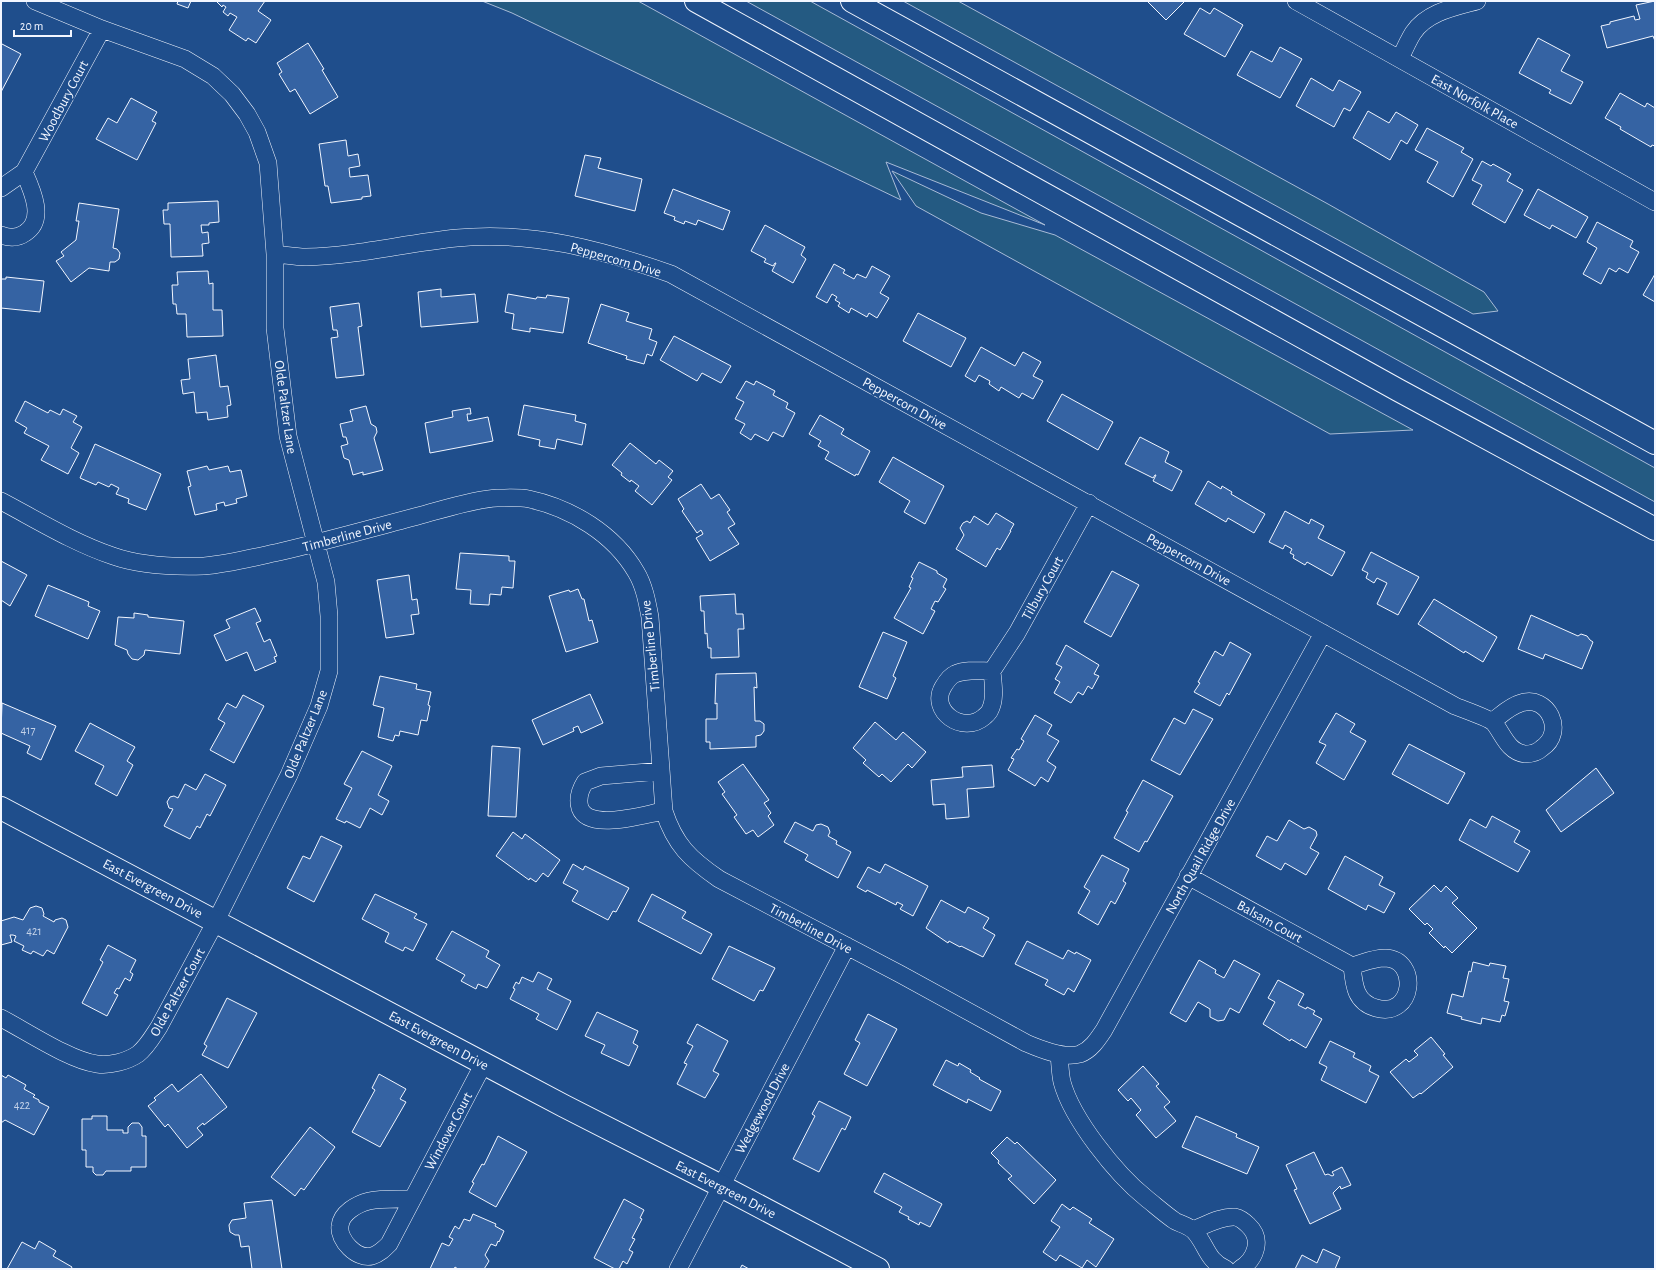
<svg xmlns="http://www.w3.org/2000/svg" width="1656" height="1270" font-family="'Alegreya Sans',sans-serif">
  <rect width="100%" height="100%" fill="#1f4e8c"/>
  <path fill="#245a82" stroke="#a8bbd7" d="M482,1H638L1045,225L886,162L901,200L512,13Z
    M746,1H810L1655,468V502Z
    M903,1H958L1328,204L1484,292L1498,311L1473,314Z
    M892,171L981,213L1055,235L1413,430L1330,434L916,206Z"/>
  <path fill="#3563a3" stroke="#f2f6ff" d="M178,1H191L188,8L177,4Z
    M216,1H265L258,11L271,20L256,43L248,38L246,41L229,30L237,17L230,13L228,16L223,12L226,7L223,5L222,7Z
    M1147,1H1185L1166,20Z
    M1655,1V41L1653,36L1607,48L1601,26L1610,24V22L1634,16L1635,20L1640,19L1636,5Z
    M1200,8L1210,14L1214,8L1243,25L1225,57L1184,34Z
    M1538,38L1570,55L1561,71L1583,82L1571,104L1549,93L1551,90L1519,73Z
    M308,43L324,69L322,70L338,97L310,114L295,89L290,92L279,74L282,72L277,63Z
    M2,44L21,54L1,92V46Z
    M1280,47L1302,59L1280,98L1237,75L1251,51L1272,62Z
    M1311,78L1333,91L1339,80L1361,92L1350,111L1344,108L1334,127L1296,106Z
    M1620,93L1645,107L1647,103L1655,108V146L1652,145L1651,147L1620,129L1621,127L1605,118Z
    M131,98L157,112L152,121L156,123L137,160L96,139L108,118L117,123Z
    M1368,111L1389,123L1396,112L1418,125L1407,144L1401,140L1390,160L1353,138Z
    M1427,128L1464,148L1461,152L1473,159L1453,197L1427,182L1438,162L1415,150Z
    M346,140L348,156L358,154L360,166L349,168L350,177L368,175L371,196L362,197V199L331,203L328,186H325L319,144Z
    M585,155L601,158L598,168L642,179L635,211L575,196Z
    M1482,161L1491,166L1493,164L1511,174L1507,181L1523,190L1505,223L1472,204L1482,185L1472,180Z
    M673,189L730,211L723,230L698,220L696,225L685,221L684,224L674,220L675,217L664,213Z
    M1538,189L1588,217L1576,238L1552,225L1550,229L1524,215Z
    M218,201L219,222L209,223V225H201L202,233L208,232L209,243L202,244L203,256L171,257L170,224H164L163,210H168V203Z
    M79,203L119,209L113,248L117,249L120,253L119,259L115,262H110L109,271L89,268L71,282L56,261L64,256L61,252L76,240L79,221H76Z
    M1597,222L1633,241L1630,247L1639,252L1628,273L1619,268L1616,272L1609,268L1601,284L1583,274L1597,248L1587,242Z
    M765,225L805,247L801,255L806,259L793,283L772,271L776,263H775L773,266L764,262L766,259L751,251Z
    M834,264L845,270L843,273L854,279L857,274L866,278L872,266L890,276L880,293L889,298L877,318L869,313L867,317L851,308L849,313L838,306L840,303L835,300L837,297L832,294L827,303L816,297Z
    M208,271L209,284L213,283V310H222L223,336L187,337L186,314H177L176,304H173L172,285H178L177,272Z
    M1655,274V302L1643,295Z
    M6,277L44,281L40,312L1,308V279H6Z
    M441,289V297L475,294L478,322L421,327L418,292Z
    M508,294L536,299L537,297L546,298L547,295L569,298L563,333L530,328V332L512,329L514,314L505,312Z
    M359,303L362,326L358,327L364,375L336,378L331,338L338,337L337,330H333L330,307Z
    M601,304L629,313L626,321L652,329L649,339L657,342L652,356L647,354L644,364L626,359L627,356L588,343Z
    M918,313L966,338L951,367L903,341Z
    M674,336L731,366L721,383L702,373L697,381L660,360Z
    M981,347L1015,366L1023,352L1041,362L1033,376L1043,381L1033,399L1022,393L1019,398L1001,387L999,391L989,384L990,381L979,375L975,382L965,376Z
    M216,355L220,387L228,386L231,405L227,406L228,417L208,420L207,412L196,413L194,392L183,394L181,380L190,379L188,359Z
    M746,381L754,385L756,381L775,391L773,395L788,403L786,408L795,413L783,437L773,432L768,441L755,434L751,440L740,433L745,424L735,419L744,402L736,398Z
    M1062,394L1113,422L1098,450L1047,421Z
    M25,401L48,413L50,410L60,415L63,409L77,416L73,422L82,427L71,448L79,453L68,474L41,460L49,446L24,433L27,428L15,421Z
    M524,405L576,415L575,421L586,424L582,445L557,439L555,449L539,446L540,440L518,435Z
    M366,406L371,424L376,427L377,432L374,438L383,470L363,475V472L353,475L349,460L344,458L341,446L348,444L346,437H343L340,424L353,421L350,410Z
    M470,408L471,414H467L468,421L488,417L493,441L430,453L425,423L453,417L452,411Z
    M820,415L844,429L841,434L870,451L858,475L856,474L855,476L825,459L829,452L818,446L821,441L809,434Z
    M1140,437L1169,452L1165,462L1182,471L1172,491L1153,481L1156,475H1155L1153,478L1125,464Z
    M630,443L656,464L659,460L673,471L668,477L672,480L652,505L635,491L639,486L631,480L630,482L621,475L622,473L612,465Z
    M95,444L161,474L146,510L128,503L129,499L116,494L119,488L111,484L109,487L98,482L96,485L80,478Z
    M893,457L944,486L925,524L904,512L910,501L879,482Z
    M207,466L209,470L228,466L230,472L241,470L247,496L236,499L237,503L225,506L224,502L216,504L217,510L195,515L188,487L191,486L187,471Z
    M1208,481L1221,489L1222,486L1232,492L1231,494L1265,514L1254,533L1228,518L1226,522L1195,504Z
    M701,484L711,499L719,494L730,510L727,512L735,524L728,528L739,544L710,561L696,538L703,534L701,530L697,533L682,511L684,509L678,499Z
    M1285,511L1309,524L1311,519L1324,526L1318,538L1345,552L1332,576L1307,562L1305,565L1293,558L1294,555L1290,553L1292,549L1285,545L1283,549L1269,542Z
    M996,513L1014,524L1010,531H1011L1000,550L997,548L986,567L956,549L964,535L960,528L963,523L967,521L970,523L974,516L988,525Z
    M1371,552L1419,577L1398,615L1377,604L1387,583L1377,578L1374,583L1366,578L1368,573L1362,570Z
    M460,553L509,556V561H515L513,588L502,587L501,595L490,594L489,605L470,604L471,590L456,589Z
    M1,561L27,575L10,606L1,600Z
    M919,562L937,571V573L947,579L943,587L946,589L938,602L935,601L931,609L935,611L923,634L894,618L911,588L909,587L913,578L911,577Z
    M1112,571L1139,585L1111,637L1084,622Z
    M409,575L412,600L417,599L419,614L411,615L414,634L386,638L377,580Z
    M48,585L89,602L88,606L100,611L88,639L35,616Z
    M578,589L582,599H584L589,621L592,620L598,642L566,652L549,596L569,590L570,592Z
    M735,594L736,614H743L744,629H738L739,657L711,658V648H708L707,633L705,634L704,611H701L700,596Z
    M1434,599L1497,637L1483,662L1465,651L1464,653L1418,624Z
    M255,608L261,621L256,623L264,642L270,639L277,656L274,657L276,662L255,671L247,652L226,661L214,635L230,628L226,620Z
    M134,613L148,615V617L184,621L180,654L145,650L144,655L138,660L132,659L128,654L127,650L115,645L118,617L134,618Z
    M1531,615L1578,636L1581,634L1587,636L1590,640L1593,642L1582,669L1545,654L1543,659L1518,649Z
    M883,632L907,642L893,676L896,678L887,699L859,687Z
    M1230,642L1251,654L1229,695L1227,693L1220,706L1194,692L1200,683L1198,682L1215,651L1223,656Z
    M1066,645L1099,665L1094,674L1099,676L1092,689L1088,686L1083,695L1078,692L1071,703L1054,693L1060,682L1055,679L1062,667L1056,664Z
    M756,673L757,688L754,687L755,721H760L764,724V731L761,735L756,736V747L710,749V742H706V719H717V703L715,704L716,674Z
    M380,676L417,684L416,689L431,692L428,705L430,706L427,721L421,720L418,735L400,731L399,736L395,735L393,741L378,737L384,708L373,705Z
    M590,694L603,723L581,733L578,726L573,728L574,731L543,745L532,720Z
    M243,695L264,706L234,763L210,750L225,723L218,719L227,703L236,708Z
    M2,703L56,726L41,760L27,753L30,746L1,733Z
    M1193,709L1213,719L1180,775L1151,760L1174,718L1185,724Z
    M1336,713L1355,724L1350,732L1366,741L1344,780L1316,763L1326,745L1319,742Z
    M1035,715L1052,725L1047,734L1059,741L1047,761L1056,767L1048,782L1041,777L1035,786L1008,770L1014,759L1011,758L1017,749L1019,750L1024,741L1021,739Z
    M875,722L896,740L903,732L926,752L912,768L908,764L891,782L882,774L879,777L863,763L866,760L853,748Z
    M90,723L135,747L127,761L133,765L117,796L95,784L104,766L75,751Z
    M1409,744L1465,773L1448,804L1392,774Z
    M492,746L520,748L516,817L488,816Z
    M362,751L392,766L378,795L389,801L382,815L370,808L360,828L346,821L345,823L336,819L352,788L344,784Z
    M743,764L769,800L764,803L771,813L768,816L774,825L758,837L753,830L746,834L734,817L737,815L722,794L725,792L718,782Z
    M992,765L994,787L967,789L969,817L946,819L945,804L933,805L931,780L963,777L962,767Z
    M1596,768L1614,793L1561,832L1546,810Z
    M205,774L226,785L210,816L207,814L200,828L197,826L190,839L164,826L173,809L169,808L167,802L170,797L174,796L178,798L185,784L196,790Z
    M1143,780L1173,796L1147,842L1145,841L1139,852L1114,838L1128,812L1126,811Z
    M1492,816L1520,831L1514,842L1530,851L1518,872L1459,840L1470,819L1486,828Z
    M1289,820L1304,829L1309,827L1316,831L1317,835L1310,848L1319,853L1306,875L1285,863L1281,870L1256,856L1267,836L1277,841Z
    M795,822L813,831L816,825L821,824L828,827L830,832L828,836L837,841L836,844L851,852L838,878L805,860L808,855L784,842Z
    M513,832L522,839L525,834L560,860L548,877L543,873L536,882L530,878L529,880L496,856Z
    M321,836L342,846L314,902L287,888L303,856L310,859Z
    M1102,855L1129,869L1123,881L1126,883L1115,904L1111,901L1098,925L1078,913L1090,891L1084,887Z
    M1345,856L1383,877L1379,885L1395,893L1384,913L1368,905L1366,910L1328,889Z
    M573,864L583,870L585,866L629,888L616,912L613,911L608,920L572,901L578,891L563,883Z
    M885,864L928,886L913,916L900,909L903,905L897,902L896,905L867,890L866,892L857,887L868,867L880,873Z
    M1434,885L1441,892L1446,886L1458,898L1452,903L1477,928L1452,953L1445,946L1444,948L1429,933L1433,929L1427,923L1425,925L1409,909Z
    M375,894L417,914L414,918L427,924L413,951L405,947L403,951L385,942L389,933L362,919Z
    M652,894L686,912L682,918L712,934L701,954L638,921Z
    M941,900L965,913L968,907L989,918L983,928L995,935L983,957L961,946L960,947L949,941L948,943L926,928Z
    M36,906L42,908L44,914L43,916L54,922L55,920L62,918L66,920L68,927L54,954L47,950L43,956L33,951L31,954L22,950L24,946L14,941L16,936L13,935H10L12,942L1,945V921L14,917L23,920L30,908Z
    M452,931L489,951L486,957L500,965L487,988L478,984L476,989L461,981L465,975L436,959Z
    M1027,941L1063,959L1068,950L1075,954L1076,952L1091,960L1074,992L1068,988L1064,995L1045,985L1048,980L1015,964Z
    M108,945L136,960L130,972L133,974L130,981L125,978L119,989L117,988L114,993L118,995L107,1016L82,1003L103,962L100,960Z
    M729,946L775,968L763,991L760,990L754,1001L712,979Z
    M1199,960L1216,970L1215,973L1224,978L1234,960L1260,974L1239,1013L1230,1008L1224,1020L1218,1021L1210,1017V1009L1198,1002L1186,1022L1170,1013Z
    M1473,962L1489,966L1490,963L1506,966L1503,978L1509,979L1504,1001L1509,1002L1505,1016L1502,1015L1500,1022L1482,1018L1481,1024L1461,1019L1462,1017L1447,1013L1452,994L1463,997L1469,971L1471,972Z
    M538,972L552,979L547,989L571,1001L557,1030L536,1019L539,1014L510,999L515,989L513,988L516,982L519,984L522,977L533,982Z
    M1278,980L1304,994L1298,1005L1306,1009L1307,1007L1315,1011L1313,1014L1322,1019L1306,1048L1291,1039L1290,1041L1263,1024L1275,1002L1268,998Z
    M227,998L257,1013L228,1068L202,1055L207,1046L204,1044Z
    M597,1012L638,1031L633,1043L638,1046L629,1066L601,1053L605,1045L585,1036Z
    M868,1014L897,1029L867,1086L844,1074L860,1043L855,1040Z
    M697,1024L728,1041L713,1071L719,1074L705,1098L677,1084L687,1064L684,1063L693,1046L687,1043Z
    M1431,1037L1445,1054L1443,1055L1453,1067L1421,1094L1420,1093L1413,1098L1390,1072L1406,1059L1409,1062L1418,1055L1414,1051Z
    M1330,1041L1355,1053L1353,1057L1371,1066L1369,1071L1379,1076L1366,1103L1321,1080L1327,1067L1319,1063Z
    M946,1060L958,1066L959,1063L971,1070L970,1072L980,1078L979,1079L1001,1091L991,1111L968,1099L967,1103L933,1085Z
    M1143,1066L1159,1084L1156,1086L1170,1102L1164,1107L1176,1121L1156,1138L1136,1115L1141,1110L1131,1098L1128,1101L1118,1090Z
    M201,1074L227,1107L204,1125L203,1123L197,1128L203,1135L187,1148L168,1124L165,1127L148,1106L156,1100L154,1098L172,1084L178,1092Z
    M379,1074L406,1089L400,1099L406,1102L380,1147L352,1132L375,1090L372,1088Z
    M1,1075L6,1078L8,1075L26,1085L24,1089L35,1095L33,1097L39,1100V1102L49,1107L34,1135L5,1120L1,1123Z
    M819,1101L851,1117L845,1130L842,1128L819,1172L793,1159L815,1116L812,1114Z
    M92,1116H107V1130H123V1133H128V1127L132,1123H139L142,1127V1136H146V1167H131V1171H106L103,1175H96L93,1172V1167H86V1150H82V1119H92Z
    M1196,1116L1237,1134L1236,1137L1259,1147L1247,1174L1182,1147Z
    M310,1127L335,1147L304,1190L301,1188L295,1196L271,1177Z
    M498,1136L527,1152L496,1207L469,1192L474,1183L472,1182L482,1164L484,1165Z
    M1007,1137L1015,1144L1017,1142L1056,1180L1034,1204L1008,1179L1012,1176L998,1163L999,1161L991,1153Z
    M1314,1152L1325,1175L1328,1174L1332,1176L1334,1175L1332,1172L1342,1167L1351,1185L1341,1189L1340,1186L1333,1193L1341,1209L1310,1224L1294,1190L1297,1189L1286,1165Z
    M884,1173L942,1204L930,1227L920,1222L919,1225L908,1219L909,1217L899,1212L902,1207L874,1192Z
    M624,1199L644,1210L640,1218L642,1219L632,1238L635,1239L629,1250L633,1252L627,1264L623,1261L619,1269H615L594,1258Z
    M272,1200L282,1269H252L249,1246L241,1247L239,1235H235L230,1232L229,1225L232,1220L246,1218L244,1203Z
    M1062,1204L1070,1210L1073,1207L1092,1219L1089,1223L1114,1239L1096,1267L1087,1260L1082,1268L1060,1255L1056,1261L1043,1252L1060,1227L1051,1221Z
    M473,1214L496,1224L495,1226L504,1231L499,1242L498,1241L496,1246L491,1244L485,1255L489,1261L486,1266L484,1269H458L455,1267L454,1269H430L442,1243L449,1246L453,1239L449,1237L455,1226L459,1229L464,1219L470,1221Z
    M39,1241L56,1251L53,1256L72,1267L71,1269H7L22,1242L35,1249Z
    M1323,1249L1340,1257L1335,1269H1295L1302,1255L1317,1263Z
    M742,1265L749,1269H740Z"/>
  <g fill="none" stroke-linecap="round" stroke-linejoin="round">
    <g stroke="#f2f6ff" stroke-width="18">
      <path id="street" d="M1296,1L1655,202
        M1400,59C1404,50 1408,41 1413,33C1427,12 1455,7 1477,1
        M1,188L24,172L102,29
        M1,235C9,238 18,238 25,233C46,220 32,190 24,172
        M275,254C285,255 296,257 306,257C357,256 406,243 457,238C533,231 600,249 671,274L1455,706C1462,709 1489,718 1494,723C1503,734 1508,752 1525,754C1531,754 1538,752 1542,748C1566,732 1548,694 1521,703C1510,706 1501,715 1493,721
        M1,501C37,520 74,543 113,556C141,566 174,567 204,566C229,564 255,557 279,552C326,541 372,528 418,516C441,510 474,499 497,498C507,498 519,497 529,499C571,508 614,534 636,572C644,585 647,601 650,617L664,811C675,845 690,859 719,879L900,974L1026,1043C1040,1049 1064,1059 1080,1054C1091,1050 1098,1039 1104,1030L1323,633
        M992,671C993,683 996,699 990,710C989,713 986,715 984,717C963,735 929,711 943,687C946,682 950,676 955,674C966,669 980,671 992,671L1017,633L1089,503
        M660,771L601,776L585,782C580,790 577,798 580,808C589,832 645,814 664,811
        M1188,876L1352,966C1354,985 1355,1002 1376,1008C1414,1019 1420,959 1385,958C1373,958 1363,963 1352,966
        M1,1018C26,1031 71,1061 97,1064C110,1066 128,1061 138,1054C147,1047 153,1036 159,1027L216,921L289,775L319,706L329,671V616L326,582L288,436L275,328V254L268,163L257,132L247,114L232,94L213,76L185,59L102,29L35,1
        M1059,1055C1060,1063 1060,1073 1062,1082C1072,1119 1116,1174 1146,1198C1156,1206 1165,1214 1175,1221C1181,1224 1189,1226 1194,1231C1207,1245 1206,1260 1226,1269
        M412,1199C398,1199 382,1198 369,1201C357,1204 341,1213 340,1226C338,1240 357,1260 372,1256C379,1254 384,1249 389,1244L484,1063
        M1193,1230C1206,1225 1221,1216 1235,1217C1240,1218 1244,1221 1248,1225C1263,1239 1256,1259 1240,1269
        M678,1269L847,946"/>
    </g>
    <g stroke="#f2f6ff" stroke-width="24">
      <path id="secondary" d="M1,808L564,1106L721,1186L878,1269"/>
    </g>
    <g stroke="#f2f6ff" stroke-width="24">
      <path id="highway" d="M696,1L1398,390L1655,529
        M852,1L1655,443"/>
    </g>
    <use href="#street" stroke="#1f4e8c" stroke-width="17"/>
    <use href="#secondary" stroke="#1f4e8c" stroke-width="22"/>
    <use href="#highway" stroke="#1f4e8c" stroke-width="22"/>
  </g>
  <g text-anchor="middle" stroke-width="3" stroke-linejoin="round" paint-order="stroke">
    <g font-size="12" fill="#c3d1e8">
      <text x="28" y="734">417</text>
      <text x="34" y="935">421</text>
      <text x="22" y="1109">422</text>
    </g>
    <g font-size="14" fill="#f2f6ff" stroke="#1f4e8c">
      <text transform="translate(63 101) rotate(-62)" y="5">Woodbury Court</text>
      <text transform="translate(1475 101) rotate(29)" y="5">East Norfolk Place</text>
      <text transform="translate(616 259) rotate(16)" y="5">Peppercorn Drive</text>
      <text transform="translate(905 403) rotate(29)" y="5">Peppercorn Drive</text>
      <text transform="translate(286 407) rotate(82)" y="5">Olde Paltzer Lane</text>
      <text transform="translate(347 535) rotate(-15)" y="5">Timberline Drive</text>
      <text transform="translate(1189 559) rotate(29)" y="5">Peppercorn Drive</text>
      <text transform="translate(1042 588) rotate(-61)" y="5">Tilbury Court</text>
      <text transform="translate(650 646) rotate(-96)" y="5">Timberline Drive</text>
      <text transform="translate(305 734) rotate(-68)" y="5">Olde Paltzer Lane</text>
      <text transform="translate(1200 856) rotate(-61)" y="5">North Quail Ridge Drive</text>
      <text transform="translate(153 888) rotate(28)" y="5">East Evergreen Drive</text>
      <text transform="translate(1270 921) rotate(29)" y="5">Balsam Court</text>
      <text transform="translate(811 928) rotate(28)" y="5">Timberline Drive</text>
      <text transform="translate(177 992) rotate(-61)" y="5">Olde Paltzer Court</text>
      <text transform="translate(439 1040) rotate(28)" y="5">East Evergreen Drive</text>
      <text transform="translate(762 1108) rotate(-62)" y="5">Wedgewood Drive</text>
      <text transform="translate(448 1131) rotate(-62)" y="5">Windover Court</text>
      <text transform="translate(726 1189) rotate(27)" y="5">East Evergreen Drive</text>
    </g>
  </g>
  <rect width="1656" height="1270" fill="none" stroke="#f2f6ff" stroke-width="4"/>
  <path d="M14 30v6h57v-6" fill="none" stroke="#f2f6ff" stroke-width="2"/>
  <text x="20" y="30" font-size="12" fill="#f2f6ff" stroke="#1f4e8c" stroke-width="3" paint-order="stroke">20 m</text>
</svg>
